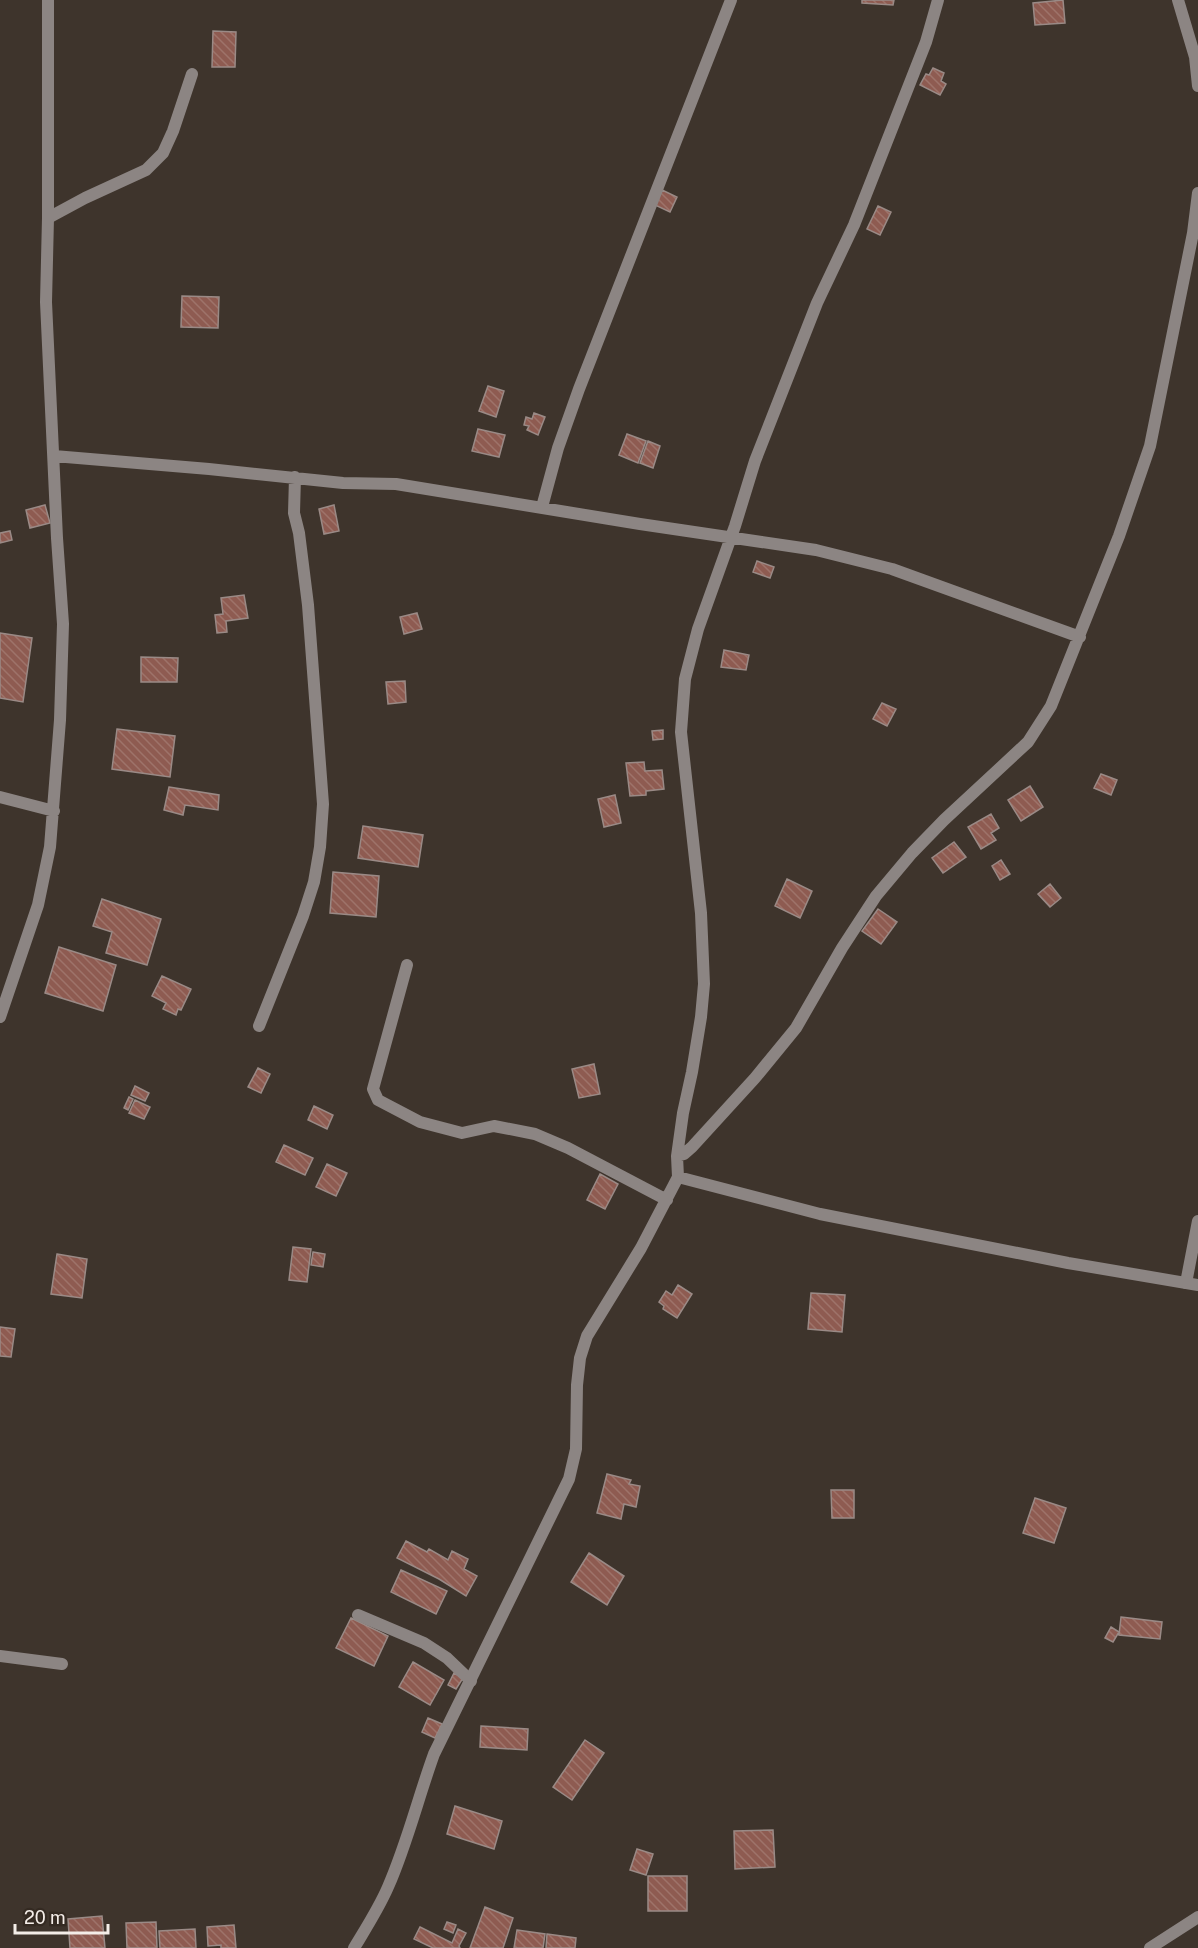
<svg xmlns="http://www.w3.org/2000/svg" width="1198" height="1948" font-family="'Public Sans',sans-serif">
  <defs>
    <pattern id="building-back-hatch" width="6" height="6" patternUnits="userSpaceOnUse" patternTransform="scale(1.5)"><rect width="6" height="6" fill="#8e5b51"/><path d="M-1 5l2 2M0 0l6 6M5-1l2 2" fill="none" stroke="#9e736a"/></pattern>
  </defs>
  <rect width="100%" height="100%" fill="#3e342c"/>
  <path fill="url(#building-back-hatch)" stroke="#9a8a86" stroke-width="1.5" d="M862,0H894L893,5L862,3Z
    M1063,0L1065,23L1035,25L1033,3Z
    M213,31L236,32L235,67H212Z
    M933,68L944,73L941,81L946,84L940,95L920,85L926,74L929,75Z
    M662,190L677,197L670,212L655,205Z
    M878,206L891,212L880,235L867,229Z
    M182,296L219,297L218,328L181,327Z
    M488,386L504,391L496,417L479,411Z
    M534,413L545,417L538,435L527,430L529,426L524,425L526,417L532,419Z
    M478,429L505,435L499,457L472,451Z
    M627,434L646,441L638,463L619,455Z
    M648,441L660,446L653,468L640,463Z
    M45,505L50,523L30,528L26,510Z
    M334,505L339,531L324,534L319,509Z
    M10,531L12,540L0,543V533Z
    M757,561L774,567L770,578L753,572Z
    M244,595L248,618L226,621L227,632L217,633L215,615L223,614L221,598Z
    M417,613L422,629L404,634L400,617Z
    M0,633L32,638L23,702L0,698Z
    M724,650L749,655L746,670L721,667Z
    M141,657L178,658L177,682H141Z
    M405,681L406,702L388,704L386,682Z
    M882,703L896,709L887,726L873,719Z
    M117,729L175,736L170,777L112,769Z
    M663,730V739L653,740L652,731Z
    M644,762L645,771L662,770L664,789L646,791V795L630,796L626,763Z
    M1101,774L1117,780L1111,795L1094,788Z
    M1030,786L1043,807L1021,821L1008,800Z
    M169,787L219,795L218,810L185,805L183,815L164,810Z
    M615,795L621,823L604,827L598,799Z
    M991,814L999,828L991,833L996,840L981,849L968,827Z
    M363,826L423,835L418,867L358,858Z
    M954,842L966,857L943,873L932,858Z
    M1001,860L1010,874L1000,880L992,866Z
    M333,872L379,876L376,917L330,913Z
    M787,879L812,891L800,918L775,906Z
    M1050,884L1061,898L1050,907L1038,894Z
    M102,899L161,919L147,965L106,953L112,932L93,926Z
    M878,909L897,922L881,944L862,931Z
    M59,947L116,965L103,1011L45,993Z
    M162,976L191,989L181,1010L178,1009L176,1015L163,1009L166,1003L152,996Z
    M594,1064L600,1094L579,1098L572,1069Z
    M258,1068L270,1074L261,1093L248,1087Z
    M135,1086L149,1093L145,1101L131,1095Z
    M129,1097L133,1099L128,1110L124,1108Z
    M135,1100L150,1107L144,1119L129,1113Z
    M314,1106L333,1115L327,1129L308,1120Z
    M284,1145L313,1158L305,1175L276,1162Z
    M327,1164L347,1173L336,1196L316,1187Z
    M600,1174L618,1184L605,1209L587,1200Z
    M293,1247L311,1249L307,1282L289,1280Z
    M313,1252L325,1254L323,1267L311,1265Z
    M57,1254L87,1259L82,1298L51,1294Z
    M678,1285L692,1294L677,1318L663,1309L664,1306L659,1302L666,1291L672,1295Z
    M811,1293L845,1295L842,1332L808,1329Z
    M0,1327L15,1329L11,1357L0,1356Z
    M607,1474L631,1480L629,1484L640,1486L636,1507L624,1504L621,1519L597,1513Z
    M831,1490H854V1518H832Z
    M1035,1498L1066,1508L1054,1543L1023,1533Z
    M406,1541L427,1552L429,1549L448,1560L452,1551L468,1559L464,1569L477,1576L466,1596L439,1579L397,1558Z
    M589,1553L624,1576L607,1605L571,1582Z
    M401,1570L447,1591L436,1614L391,1592Z
    M1121,1617L1162,1622L1160,1639L1119,1635Z
    M351,1618L388,1636L374,1666L336,1648Z
    M1111,1627L1119,1632L1113,1642L1105,1638Z
    M413,1662L444,1680L430,1705L399,1687Z
    M454,1673L463,1678L456,1689L448,1685Z
    M428,1718L442,1724L435,1738L422,1732Z
    M481,1726L528,1729L527,1750L480,1747Z
    M585,1740L604,1753L572,1800L553,1787Z
    M455,1806L502,1821L494,1849L447,1834Z
    M773,1830L775,1867L735,1869L734,1831Z
    M637,1849L653,1854L646,1875L630,1870Z
    M648,1876H687V1911H648Z
    M485,1907L513,1918L503,1948H470Z
    M102,1916L105,1948H70L68,1919Z
    M156,1922L157,1948H127L126,1923Z
    M447,1922L456,1925L453,1933L444,1929Z
    M234,1925L236,1948H221V1945L208,1946L207,1927Z
    M420,1927L452,1943L458,1929L466,1933L459,1946L460,1948H433L414,1939Z
    M195,1929L196,1948H160L159,1931Z
    M517,1930L545,1934L543,1948H514Z
    M547,1934L576,1938L575,1948H546Z"/>
  <g fill="none" stroke-linecap="round" stroke-linejoin="round">
    <path stroke="#8c8583" stroke-width="12" d="M48,218L85,198L146,170L163,153L173,131L192,74
      M1186,1283L1198,1221
      M358,1615L424,1643L447,1658L471,1681
      M0,1656L62,1664"/>
    <path stroke="#8c8583" stroke-width="12" d="M1178,0L1195,57L1198,86
      M54,456L209,469L343,483L396,484L640,524L816,550L892,569L1080,637
      M542,507L558,448L579,389L731,0
      M0,797L54,811
      M407,965L373,1089L378,1100L420,1122L462,1133L494,1126L535,1134L568,1148L667,1200
      M0,1017L38,905L50,847L60,720L63,624L57,538L46,302L48,218V0
      M259,1026L303,916L314,882L320,847L323,804L308,605L299,533L294,513L295,477
      M677,1156L684,1154L692,1147L755,1078L796,1028L842,948L876,896L912,853L944,820L1028,742L1051,706L1119,536L1150,446L1193,233L1198,193
      M678,1177L820,1214L1068,1263L1198,1285
      M354,1948C366,1928 379,1908 388,1887C407,1844 418,1798 434,1754L569,1479L576,1449L577,1385L580,1358L587,1336L641,1248L678,1177L677,1156L683,1113L692,1072L701,1017L704,984L701,913L681,732L685,679L698,629L735,526L755,461L817,303L854,225L926,42L938,0
      M1150,1948L1198,1917"/>
  </g>
  <path d="M15 1924v9h93v-9" fill="none" stroke="#f4ede8" stroke-width="3"/>
  <text x="24" y="1924" font-size="18" fill="#f4ede8" stroke="#342a22" stroke-width="4.5" paint-order="stroke">20 m</text>
</svg>
